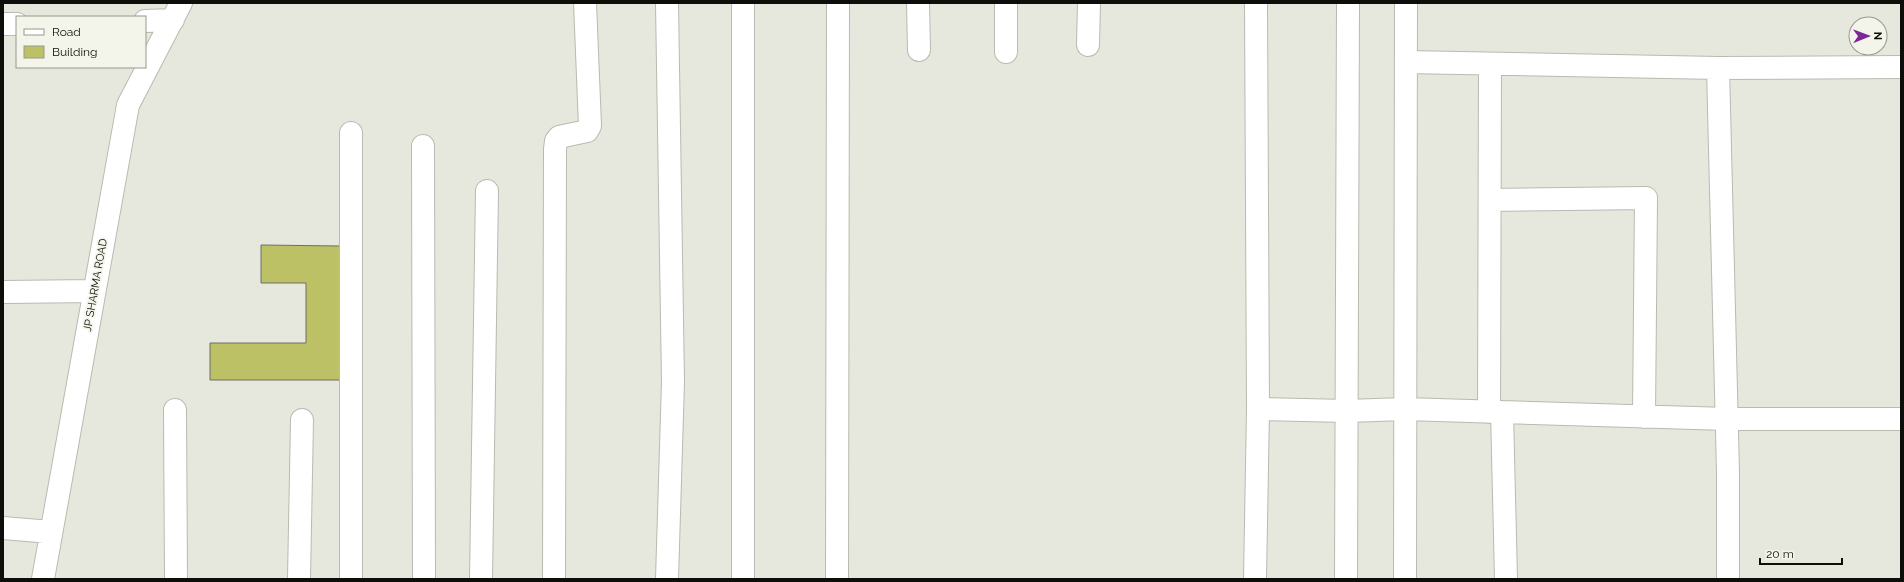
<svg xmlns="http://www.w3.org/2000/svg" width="1904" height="582" font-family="Raleway,sans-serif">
  <rect width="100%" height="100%" fill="#e7e8dd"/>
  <path fill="#bcc166" stroke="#6e6f65" d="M261,245L342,246L341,380H210V343H306V283H261Z"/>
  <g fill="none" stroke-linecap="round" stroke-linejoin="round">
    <g stroke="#b9bab0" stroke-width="24">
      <path id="minor" d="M918,3L919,50
        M1006,3V52
        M145,21L173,20
        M3,24H17
        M1088,45L1089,3
        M1406,62L1718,68L1901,67
        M1718,68L1728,472V579
        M351,133V579
        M423,146L424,579
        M1490,200L1646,198L1644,417
        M3,292L94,291
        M1258,409L1347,411L1405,409L1727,419H1901
        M175,410L176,579
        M1489,412L1490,64
        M1502,412L1506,579
        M3,528L51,532
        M43,579L128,105L181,3
        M299,579L302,420
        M481,579L487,191
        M554,579L555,149L556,141L559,137L587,131L590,126L585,3
        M667,579L673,382L667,3
        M743,579V3
        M837,579L838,3
        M1255,579L1258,409L1256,3
        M1346,579L1348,3
        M1405,579L1406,3"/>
    </g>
    <use href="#minor" stroke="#fff" stroke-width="22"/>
  </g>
  <g text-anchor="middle" stroke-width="3.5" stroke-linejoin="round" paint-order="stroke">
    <g font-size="11" fill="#0d0d09" stroke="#f4f5ea">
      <text transform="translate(95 285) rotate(-80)" y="4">JP SHARMA ROAD</text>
    </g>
  </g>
  <rect width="1904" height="582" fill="none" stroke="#0d0d09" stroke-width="8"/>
  <rect x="16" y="16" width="130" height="52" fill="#f4f5ea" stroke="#989890"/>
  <rect x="24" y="29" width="20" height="6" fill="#ffffff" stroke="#989890"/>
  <text x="52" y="36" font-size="12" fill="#0d0d09">Road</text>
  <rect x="24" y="46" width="20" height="12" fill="#bcc166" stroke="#989890"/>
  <text x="52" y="56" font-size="12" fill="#0d0d09">Building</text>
  <g transform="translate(1868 36) rotate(89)"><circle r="19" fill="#f4f5ea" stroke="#989890"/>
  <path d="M0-3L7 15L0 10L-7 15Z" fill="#7b2797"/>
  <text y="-6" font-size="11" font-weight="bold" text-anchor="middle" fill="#0d0d09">N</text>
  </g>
  <path d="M1760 558v6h82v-6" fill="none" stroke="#0d0d09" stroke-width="2"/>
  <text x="1766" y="558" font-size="12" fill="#0d0d09" stroke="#f4f5ea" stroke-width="3" paint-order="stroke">20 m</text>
</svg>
